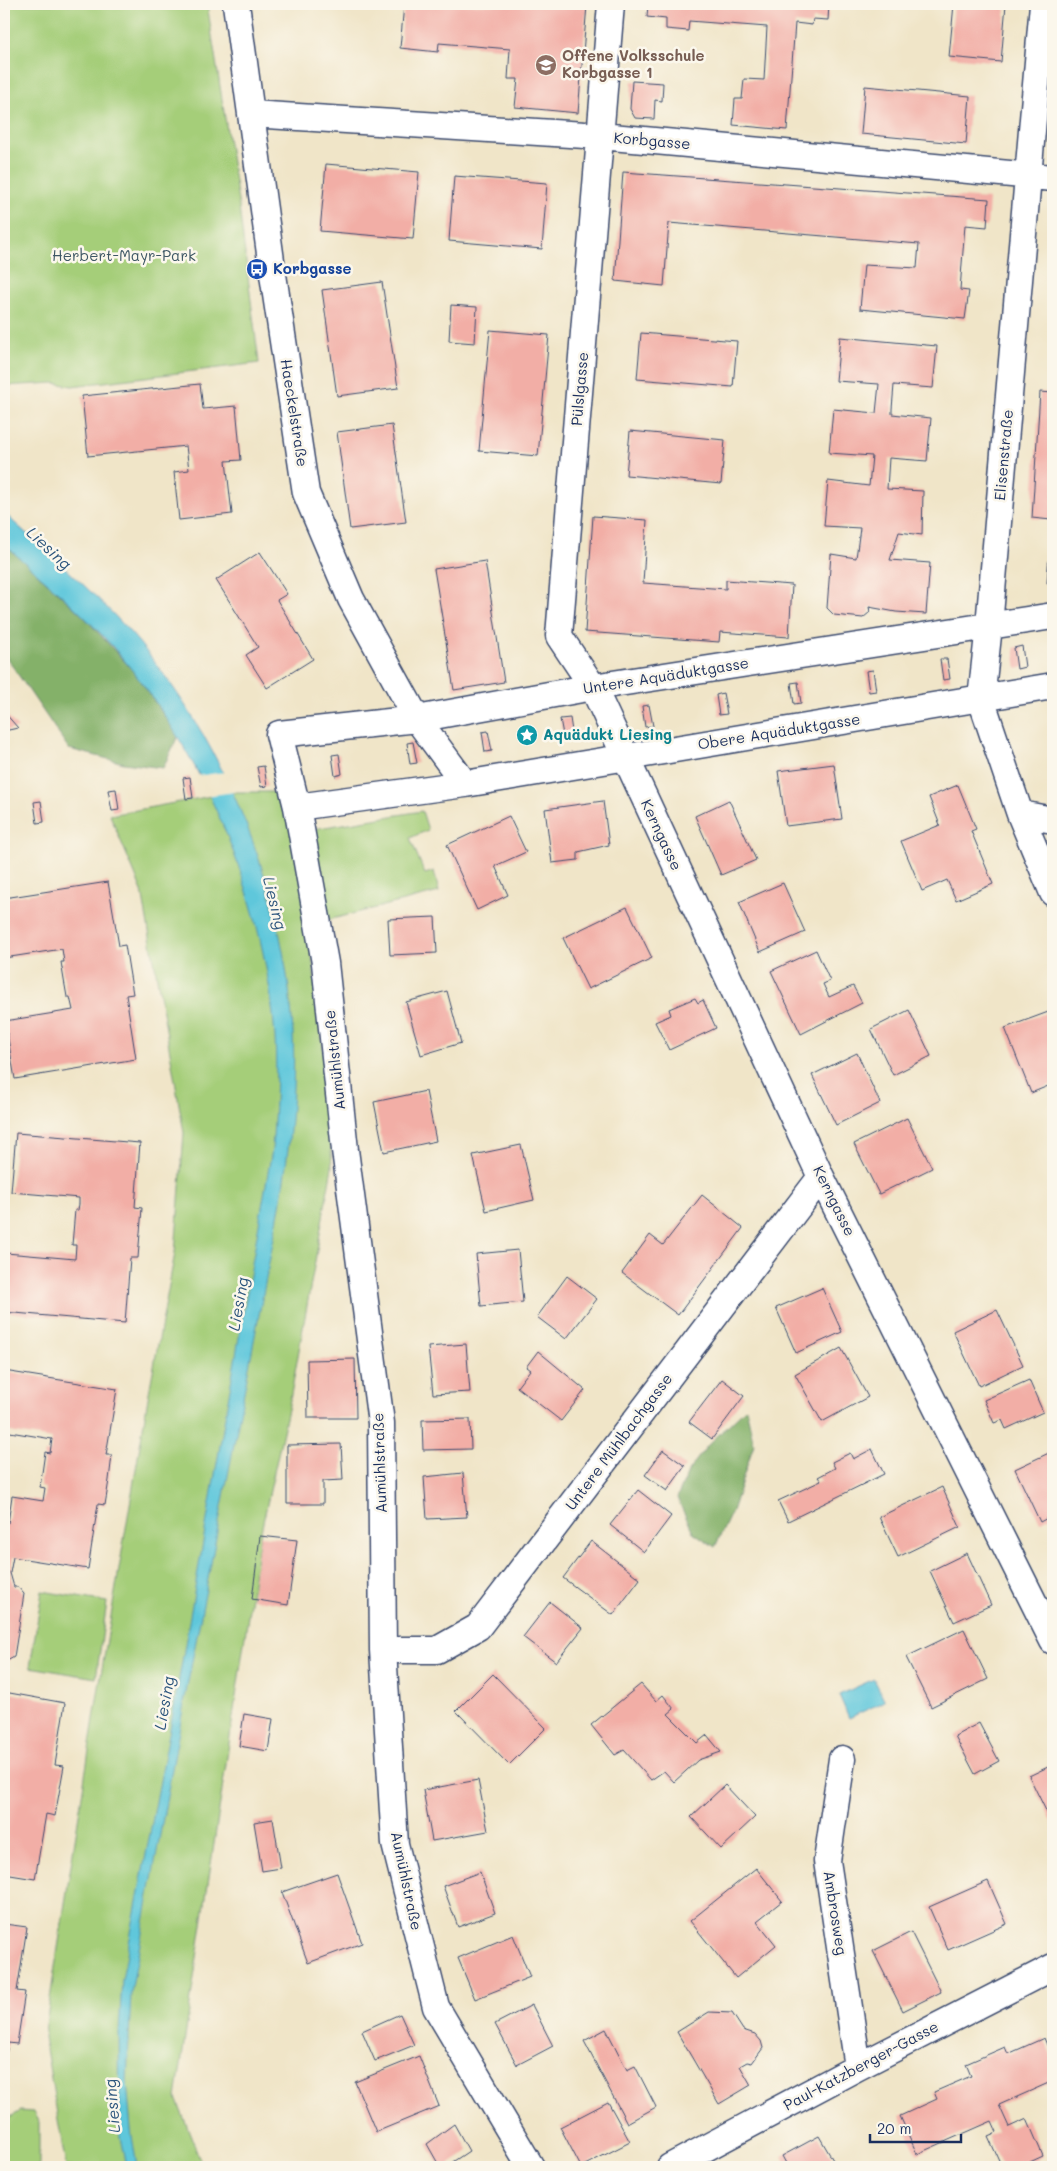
<svg xmlns="http://www.w3.org/2000/svg" width="1057" height="2171" font-family="Mali,sans-serif">
  <rect width="100%" height="100%" fill="#fbf7ec"/>
  <filter id="ink" filterUnits="userSpaceOnUse"><feTurbulence type="fractalNoise" baseFrequency=".02" numOctaves="2"/><feDisplacementMap in="SourceGraphic" scale="10" xChannelSelector="R" yChannelSelector="G"/><feConvolveMatrix kernelMatrix="1 2 1 2 8 2 1 2 1" color-interpolation-filters="sRGB"/></filter>
  <filter id="wash" filterUnits="userSpaceOnUse"><feTurbulence type="fractalNoise" baseFrequency=".0096" numOctaves="4" result="noise"/><feDisplacementMap in="SourceGraphic" scale="20" xChannelSelector="R" yChannelSelector="G"/><feGaussianBlur stdDeviation="1.12" result="paint"/><feColorMatrix in="noise" values="0 0 0 0 0 0 0 0 0 0 0 0 0 0 0 0 0 1.4 0 .05"/><feComposite in="paint" operator="in"/></filter>
  <g filter="url(#wash)">
    <rect width="100%" height="100%" fill="#f0e5c8"/>
    <path fill="#a5ce79" stroke="#607e6c" d="M4,4H207L239,207L259,363L72,386L54,383L4,386Z
      M233,792H292L326,1072L332,1167L290,1400L260,1536L176,2098L203,2167H66L44,2037L99,1687L148,1398L175,1253L184,1133L142,891L110,815Z
      M422,811L428,830L410,838L425,874L434,871L439,892L328,920L313,829Z
      M42,1591L107,1602L96,1678L30,1667Z
      M21,2111L33,2112L39,2123V2167L4,2166V2121Z"/>
    <path fill="#84b169" stroke="#507064" d="M4,543L83,616L135,673L178,736L163,768L124,763L69,749L4,654Z
      M746,1408L754,1444L732,1511L715,1547L693,1532L677,1498L689,1470L707,1446Z"/>
    <path fill="#5ec7db" stroke="#3c7b9c" d="M4,513C46,552 92,589 130,632C225,740 285,890 293,1033C296,1091 289,1150 280,1206L185,1698L131,1993L127,2081L131,2130L137,2167H127L120,2132L119,2032L122,1980L173,1713L272,1150C275,1112 277,1075 275,1037C266,909 213,775 135,674C108,638 74,606 40,576C28,565 15,555 4,543Z
      M874,1679L885,1701L849,1718L839,1695Z"/>
    <path fill="#f0e5c8" d="M225,772L235,792L205,796L196,776Z"/>
    <g id="blocks">
      <path fill="#f2aea6" d="M404,4L587,5L578,113L515,107L518,79H508L510,49L439,43L438,52L400,48Z
        M648,4H829L828,20L813,19L812,25L795,23L787,130L733,125L735,99H742L744,79L764,80L767,27L689,21L688,31L666,29V19L647,17Z
        M954,4H1006L1001,62L949,57Z
        M632,81L663,83L662,101L655,100L654,119L635,118L630,109Z
        M865,86L970,96L966,144L861,134Z
        M326,164L419,172L413,239L320,231Z
        M623,172L989,199L987,227L965,225L960,290L969,291L965,319L860,309L864,265L917,268L919,244L669,223L664,286L615,281Z
        M454,176L547,183L542,249L449,241Z
        M382,282L398,388L337,396L322,290Z
        M451,305L477,307L475,343L449,341Z
        M490,330L549,335L538,456L479,451Z
        M641,333L737,341L733,387L637,379Z
        M840,337L937,346L933,388L894,385L892,409V414L931,418L927,461L889,458L887,489L923,491L922,535L899,532L890,560L930,563L926,614L896,612L869,607L870,612L863,618L834,615L827,608L831,554L856,558L860,528L824,526L828,481L869,486L872,456L829,453L833,409L876,413L879,384L836,381Z
        M200,384L203,409L236,406L241,460L226,461L232,514L179,520L174,472L189,470L186,446L88,456L82,396Z
        M1040,392L1053,393V584L1047,583L1051,520L1032,518Z
        M392,425L406,522L350,529L337,432Z
        M630,431L725,440L721,484L626,475Z
        M593,516L647,520L643,583L726,589V580L792,585L789,637L720,632L719,642L585,632Z
        M260,552L287,594L277,600L313,659L267,688L246,655L258,647L216,580Z
        M485,561L504,682L454,690L434,569Z
        M1022,646L1025,667L1017,669L1014,648Z
        M940,659H947L950,679L943,680Z
        M873,670L876,691L869,692L866,671Z
        M798,682L801,703L794,704L791,683Z
        M723,693L727,714L719,715L716,695Z
        M649,705L653,726L645,727L642,706Z
        M4,712L18,728L4,731Z
        M570,718L573,738L564,740L560,719Z
        M488,731L492,751L485,752L482,732Z
        M413,742L417,763L410,764L407,743Z
        M339,754L342,774L335,776L332,755Z
        M834,764L842,819L786,826L778,771Z
        M264,766L267,786L261,787L257,767Z
        M190,777L193,798L186,799L183,778Z
        M958,785L976,829L971,831L993,884L956,900L947,880L922,891L901,841L940,825L929,797Z
        M116,789L119,810L112,811L108,790Z
        M729,800L756,860L721,875L695,816Z
        M41,801L44,822L37,823L34,802Z
        M603,801L609,845L578,852V860L552,863L545,809Z
        M509,816L526,852L495,866L508,895L477,910L447,845Z
        M108,882L119,946L125,945L129,970L133,994L126,995L136,1059L15,1079L5,1021L73,1010L70,997H67L64,980L61,962H64L62,949L4,958V898Z
        M783,883L805,932L760,952L739,902Z
        M627,907L652,958L588,989L563,938Z
        M435,917L437,953L390,955L388,919Z
        M816,950L830,981L823,984L829,997L853,986L862,1003L801,1034L771,971Z
        M447,991L461,1043L421,1055L406,1002Z
        M695,998L698,1003L703,1000L716,1028L669,1050L655,1022L671,1015L669,1009Z
        M909,1010L931,1056L893,1075L871,1029Z
        M1051,1011L1053,1017V1084L1031,1093L1005,1028Z
        M857,1053L880,1103L836,1125L812,1075Z
        M426,1091L436,1141L384,1152L374,1102Z
        M907,1118L932,1168L879,1194L854,1144Z
        M16,1133L140,1143L135,1207L142,1208L138,1258H130L125,1323L4,1312L6,1253L75,1259L76,1245H72L75,1210H78L79,1204V1198L11,1192Z
        M521,1145L534,1200L486,1211L473,1155Z
        M702,1195L743,1228L678,1315L622,1273L650,1235L663,1245Z
        M518,1250L523,1302L481,1306L476,1254Z
        M567,1276L597,1299L566,1339L537,1317Z
        M822,1288L842,1332L796,1353L776,1308Z
        M997,1310L1023,1365L979,1386L953,1331Z
        M466,1344L470,1392L433,1394L428,1347Z
        M841,1348L868,1397L822,1422L795,1374Z
        M538,1351L585,1390L561,1421L517,1387L530,1370L526,1367Z
        M355,1359L356,1418H308L307,1360Z
        M4,1371L117,1389L106,1455H112L109,1480L105,1505L98,1504L88,1569L13,1557L10,1573L14,1587H18L24,1594L14,1657L7,1661H4V1522L8,1523L12,1496L43,1501L45,1488L40,1487L45,1452L50,1453L52,1439L4,1431Z
        M722,1379L744,1396L712,1439L689,1422Z
        M1029,1380L1043,1412L1006,1429L1002,1420L994,1423L984,1400Z
        M470,1419L471,1449L423,1450L422,1420Z
        M341,1444L343,1480L323,1481V1504H287V1445Z
        M872,1449L884,1474L788,1521L778,1501L821,1481L818,1477L835,1468L832,1462L850,1453L853,1459Z
        M663,1450L685,1466L667,1491L645,1475Z
        M1053,1451V1515L1040,1522L1015,1469Z
        M463,1473L467,1517L427,1519L424,1477Z
        M942,1487L960,1527L898,1557L879,1517Z
        M638,1490L671,1516L644,1552L610,1525Z
        M260,1536L297,1540L288,1605L252,1599Z
        M591,1541L640,1579L613,1615L563,1578Z
        M967,1553L991,1605L954,1622L930,1571Z
        M550,1602L583,1628L556,1662L523,1637Z
        M964,1629L988,1679L931,1707L906,1657Z
        M493,1674L546,1728L509,1765L456,1711Z
        M641,1684L656,1701L663,1695L674,1709L668,1714L697,1743L707,1735L721,1752L698,1760L674,1782L664,1771L651,1780L624,1750L615,1755L591,1725Z
        M4,1692L65,1703L55,1765L64,1766L55,1816L46,1814L35,1879L4,1874Z
        M244,1714L273,1719L268,1751L239,1746Z
        M979,1723L999,1761L975,1774L955,1736Z
        M1050,1766L1053,1772V1825L1029,1776Z
        M478,1780L488,1831L432,1841L423,1790Z
        M725,1785L755,1817L721,1849L691,1817Z
        M273,1819L281,1868L262,1871L254,1822Z
        M756,1868L782,1901L757,1921L776,1945L736,1978L690,1921Z
        M480,1872L495,1913L458,1927L443,1886Z
        M337,1873L362,1943L308,1963L282,1892Z
        M988,1881L1007,1924L948,1950L929,1907Z
        M4,1924L27,1927L17,1991L25,1992L17,2044L8,2043L5,2062Z
        M911,1932L941,1992L903,2011L873,1951Z
        M513,1935L530,1977L475,1999L458,1958Z
        M532,2005L553,2046L517,2065L495,2024Z
        M709,2012L732,2013L743,2030L755,2034L761,2041L763,2048L752,2063L747,2062L740,2066L751,2085L719,2104L677,2032Z
        M400,2014L414,2045L375,2061L362,2031Z
        M606,2029L627,2070L635,2066L656,2107L627,2123L584,2041Z
        M1044,2038L1053,2059V2081L999,2105L1009,2127L1027,2119L1043,2156L1019,2167H1002L988,2136L997,2132L992,2121L917,2154L900,2116L937,2099L934,2092L971,2076L966,2064L1005,2047L1008,2054Z
        M419,2056L439,2106L376,2132L355,2082Z
        M608,2102L630,2142L581,2167L560,2127Z
        M454,2124L469,2151L445,2167H440L427,2144Z
        M819,2136L837,2167H788L782,2156Z"/>
    </g>
  </g>
  <g filter="url(#ink)">
    <use href="#blocks" fill-opacity="0" stroke="#3b4a6e" stroke-width="1"/>
    <g fill="none" stroke-linecap="round" stroke-linejoin="round">
      <g stroke="#3b4a6e" stroke-width="29">
        <path id="street" d="M236,4L272,268L306,493L351,599L417,719L465,784
          M611,4L559,636L593,687L821,1177L1053,1641
          M1043,4L989,626L981,699L1020,814L1053,893
          M251,114L601,136L1053,178
          M297,807L465,784L1053,686
          M1020,814L1053,820
          M383,1650H437L478,1627L821,1177
          M842,1759L827,1861L858,2067
          M531,2167L436,2007L395,1844L383,1650L381,1423L345,1150L325,963L297,807L279,734L417,719L593,687L1053,616
          M670,2167L858,2067L1053,1967"/>
      </g>
      <use href="#street" stroke="#fff" stroke-width="26"/>
    </g>
  </g>
  <defs>
    <g id="school-disc" transform="scale(1.125)"><circle r="9.5" fill="#8d6e63" stroke="#fbf7ec"/><path d="M0-5L7-2L0 1L-7-2ZM-4 1L0 2.5L4 1V4Q0 6-4 4Z" fill="#fff"/></g>
    <g id="bus-disc" transform="scale(1.125)"><circle r="9.5" fill="#1a4fb4" stroke="#fbf7ec"/><path d="M-5-6H5V4H4V6H2V4H-2V6H-4V4H-5ZM-3.5-4V0h7V-4ZM-3.5 1.2v1.5H-2V1.2ZM2 1.2v1.5H3.5V1.2Z" fill="#fff"/></g>
    <g id="sight-disc" transform="scale(1.125)"><circle r="9.5" fill="#0f9aa8" stroke="#fbf7ec"/><path d="M0-6L1.8-2.2L6-1.7L2.9 1.2L3.7 5.4L0 3.3L-3.7 5.4L-2.9 1.2L-6-1.7L-1.8-2.2Z" fill="#fff"/></g>
  </defs>
  <g fill-rule="evenodd">
    <use href="#school-disc" x="546" y="65"/>
    <use href="#bus-disc" x="257" y="269"/>
    <use href="#sight-disc" x="527" y="735"/>
  </g>
  <g text-anchor="middle" stroke-width="5" stroke-linejoin="round" paint-order="stroke">
    <g font-size="15" font-weight="bold" fill="#785e54" stroke="#fbf7ec" text-anchor="start">
      <text x="562" y="61">Offene Volksschule<tspan x="562" dy="17">Korbgasse 1</tspan></text>
    </g>
    <g font-size="15" fill="#1b2f5e" stroke="#fbf7ec">
      <text transform="translate(652 141) rotate(5)" y="5">Korbgasse</text>
      <text transform="translate(580 389) rotate(-85)" y="5">Pülslgasse</text>
      <text transform="translate(294 413) rotate(81)" y="5">Haeckelstraße</text>
      <text transform="translate(1004 455) rotate(-85)" y="5">Elisenstraße</text>
      <text transform="translate(666 676) rotate(-9)" y="5">Untere Aquäduktgasse</text>
      <text transform="translate(779 732) rotate(-9)" y="5">Obere Aquäduktgasse</text>
      <text transform="translate(661 835) rotate(65)" y="5">Kerngasse</text>
      <text transform="translate(335 1060) rotate(-96)" y="5">Aumühlstraße</text>
      <text transform="translate(834 1201) rotate(64)" y="5">Kerngasse</text>
      <text transform="translate(619 1442) rotate(-53)" y="5">Untere Mühlbachgasse</text>
      <text transform="translate(380 1463) rotate(-92)" y="5">Aumühlstraße</text>
      <text transform="translate(406 1881) rotate(78)" y="5">Aumühlstraße</text>
      <text transform="translate(835 1913) rotate(81)" y="5">Ambrosweg</text>
      <text transform="translate(861 2066) rotate(-28)" y="5">Paul-Katzberger-Gasse</text>
    </g>
    <g font-size="15" fill="#3e5765" stroke="#fbf7ec">
      <text x="124" y="261">Herbert-Mayr-Park</text>
    </g>
    <g font-size="15" font-weight="bold" fill="#164399" stroke="#fbf7ec" text-anchor="start">
      <text x="273" y="274">Korbgasse</text>
    </g>
    <g font-size="15" font-weight="bold" fill="#0d838f" stroke="#fbf7ec" text-anchor="start">
      <text x="543" y="740">Aquädukt Liesing</text>
    </g>
    <g font-size="16" font-style="italic" fill="#2c557d" stroke="#fbf7ec">
      <text transform="translate(49 548) rotate(43)" y="6">Liesing</text>
      <text transform="translate(275 903) rotate(76)" y="6">Liesing</text>
      <text transform="translate(238 1304) rotate(-80)" y="6">Liesing</text>
      <text transform="translate(164 1703) rotate(-80)" y="6">Liesing</text>
      <text transform="translate(112 2106) rotate(-95)" y="6">Liesing</text>
    </g>
  </g>
  <rect width="1057" height="2171" fill="none" stroke="#fbf7ec" stroke-width="20"/>
  <path d="M870 2134v8h91v-8" fill="none" stroke="#1b2f5e" stroke-width="2.5"/>
  <text x="877" y="2134" font-size="15" fill="#1b2f5e" stroke="#fbf7ec" stroke-width="4" paint-order="stroke">20 m</text>
</svg>
